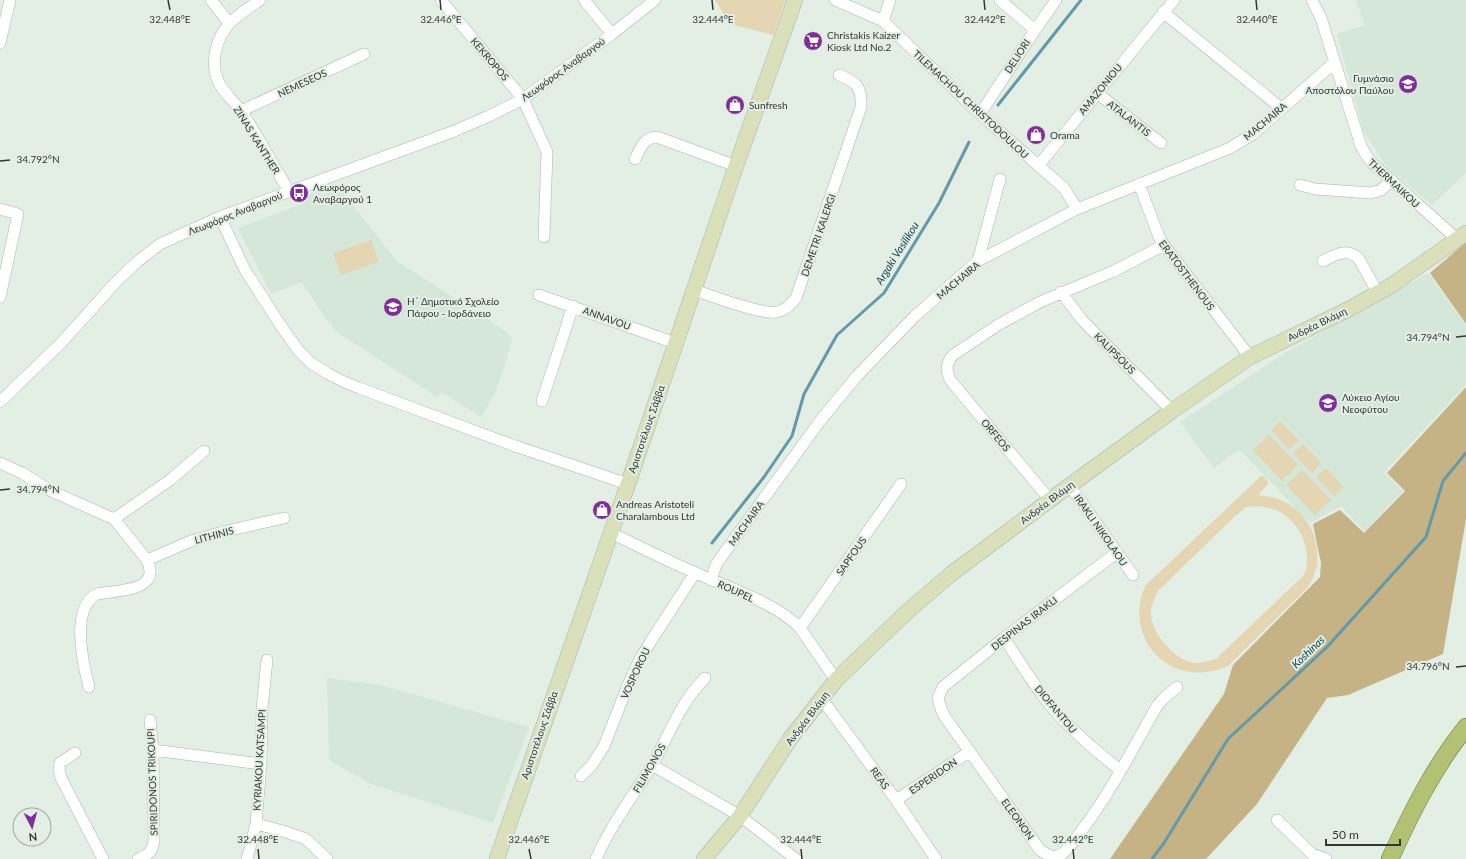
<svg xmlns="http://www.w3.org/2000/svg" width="1466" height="859" font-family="Lato,sans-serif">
  <rect width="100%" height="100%" fill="#e3eee5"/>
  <path fill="#d4e7d9" d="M1356,0H1466V173L1432,205L1388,168L1364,133L1337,34L1365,25Z
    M339,188L397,261L498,326L512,337L504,368L495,393L481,417L441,392L437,397L337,332L333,329L332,324L326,319L302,282L271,294L238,228L305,203L303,197L319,191L321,196Z
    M1428,273L1466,326V385L1408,446L1384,473L1403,491L1365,531L1341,506L1310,523L1239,449L1214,468L1180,422L1290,350Z
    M327,678L380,685L529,727L493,823L369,783L329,760Z"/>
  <path fill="#e5d6b3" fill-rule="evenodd" d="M715,0H786L773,35L730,24Z
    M371,240L379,262L341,275L333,253Z
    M1280,421L1299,440L1289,449L1271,430Z
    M1269,435L1298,465L1282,481L1253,450Z
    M1303,444L1321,463L1312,473L1293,454Z
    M1326,468L1344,487L1334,496L1316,477Z
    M1302,470L1331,500L1315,515L1286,485Z
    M1262,475L1269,483L1258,495C1268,496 1278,498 1287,503C1312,517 1324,549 1314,576C1312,582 1307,588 1302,593L1228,666C1173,691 1122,641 1145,586ZM1257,506C1264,507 1270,508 1276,510C1299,520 1314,551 1304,575L1216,659C1209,661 1202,663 1195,663C1175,661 1150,632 1151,612C1151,605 1155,598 1158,591L1234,517L1246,507Z"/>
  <path fill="#c5b386" d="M1466,242V324L1430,273Z
    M1466,387V519L1443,654L1348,695L1327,698L1257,804L1206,859H1110L1224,694L1233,665L1320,577L1321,563L1313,524L1340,510L1364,533L1405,491L1387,473Z"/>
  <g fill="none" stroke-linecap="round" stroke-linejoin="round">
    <path stroke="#629aaa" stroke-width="3" d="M998,105L1081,0
      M712,543L764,477L792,436L804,394L837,335L884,293L939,203L969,142
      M1152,859L1164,843L1228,739L1327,647L1426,537L1443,481L1466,453"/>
    <g stroke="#a9b5ac" stroke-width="12">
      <path id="street" d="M211,0L229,23
        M260,0C250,7 237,15 229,24C216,39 210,62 218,81C223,93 235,102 242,112C259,138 273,165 289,191
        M441,0L523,99L547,152L544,237
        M584,0L612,34
        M835,0L883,21L980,114L1064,188L1077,209
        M1000,0L1035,30
        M1312,0L1321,18L1361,146L1366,155L1372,163L1457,239
        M1163,12L1281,108
        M883,21L890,0
        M0,43L10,0
        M1097,93L1161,143
        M241,111L364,54
        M980,114L1035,30L1056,0
        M635,159C641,148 643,138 657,137L736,166
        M1038,166L1174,0
        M1139,184L1159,237L1164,245L1250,357
        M1300,185L1315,189L1371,193L1381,190L1391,181
        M0,209L18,214L0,297
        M220,217L245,270L281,326L298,350L311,363L327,373L342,381L359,388L515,446L628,484
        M978,261L1000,179
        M1323,261C1335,255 1347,247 1359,259L1378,293
        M694,290C712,296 761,315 777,312C786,310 791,305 796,298L861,107C862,87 857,82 839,75
        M1061,292L1082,320L1172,411
        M539,295L675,343
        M542,401L573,306
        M0,402L62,342L116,282L137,262L160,244L220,217L452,132L489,116L523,99L612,34L655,0
        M0,463L22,473L49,490L114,519L147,560C162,592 117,590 97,594C70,608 83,664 89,687
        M1070,486L1133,575
        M1050,500L951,381C945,371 946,363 953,355L998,325L1040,302L1114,271L1164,245
        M114,519L170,480L204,451
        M611,533C639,546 667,561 696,573C727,587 778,604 800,628L836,680
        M1116,553L1004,638L943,687L938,698L941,709L945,717L1040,850C1047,855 1054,859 1062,854C1070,848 1076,838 1082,830C1111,792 1133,748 1157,706L1163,699L1177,687
        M147,560L191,541L226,531L284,518
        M711,580L716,565L722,556L820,421L857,376L915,316L978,261L1077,209L1230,148L1253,134L1335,62
        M800,628L901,484
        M1004,638C1018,659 1031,681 1046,700C1067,727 1093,749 1120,770
        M822,699L896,800L936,859
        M153,750L261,764
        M75,753L60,763L59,771L61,778L103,859
        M652,765L740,816L796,859
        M581,776L592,765L604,746L628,685L640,659L651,641L695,573
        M896,800L969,752
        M1277,820L1312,854L1326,859
        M256,824L283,831L306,839L327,859
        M138,859C149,854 152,853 154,841L153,750L150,720
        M247,859L256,824L261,764L262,709L267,660
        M596,859C609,828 633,796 651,767C669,736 679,704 705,678"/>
    </g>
    <g stroke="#a9b5ac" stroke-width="16">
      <path id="secondary" d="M497,859L628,484L736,166L795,0
        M704,859L740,816L790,739L836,680L908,611L951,574L1050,500L1172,411L1250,357L1349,309L1392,285L1466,233"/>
    </g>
    <g stroke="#657622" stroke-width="18">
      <path id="primary" d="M1390,859C1411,813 1434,767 1466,727"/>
    </g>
    <use href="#street" stroke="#fff" stroke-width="11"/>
    <use href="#secondary" stroke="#d9e0ba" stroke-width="15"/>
    <use href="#primary" stroke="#b3c175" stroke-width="17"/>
  </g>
  <path fill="none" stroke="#323733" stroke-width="1.5" d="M168,0L170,10M440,0L441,10M712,0L713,10M984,0L985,10M1256,0L1257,10M0,161L10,160M1456,337L1466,336M0,490L10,489M1456,667L1466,666M258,849L259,859M529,849L531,859M801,849L802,859M1073,849L1074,859"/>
  <defs>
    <g id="supermarket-disc" transform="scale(1)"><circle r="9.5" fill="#812e9d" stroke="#e3eee5"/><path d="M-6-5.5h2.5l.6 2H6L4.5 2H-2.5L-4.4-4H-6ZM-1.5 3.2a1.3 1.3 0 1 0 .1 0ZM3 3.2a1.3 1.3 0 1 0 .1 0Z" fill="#fff"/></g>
    <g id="school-disc" transform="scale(1)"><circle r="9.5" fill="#812e9d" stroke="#e3eee5"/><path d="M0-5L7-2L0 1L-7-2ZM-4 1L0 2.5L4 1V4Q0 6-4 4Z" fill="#fff"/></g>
    <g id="shop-disc" transform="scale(1)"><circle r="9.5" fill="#812e9d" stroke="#e3eee5"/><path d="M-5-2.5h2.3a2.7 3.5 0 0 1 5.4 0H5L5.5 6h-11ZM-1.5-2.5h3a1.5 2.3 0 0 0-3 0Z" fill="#fff"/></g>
    <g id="bus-disc" transform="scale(1)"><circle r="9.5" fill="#812e9d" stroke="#e3eee5"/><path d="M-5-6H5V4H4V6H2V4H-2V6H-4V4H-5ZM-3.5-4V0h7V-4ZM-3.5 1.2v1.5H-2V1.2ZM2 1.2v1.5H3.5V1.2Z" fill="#fff"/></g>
  </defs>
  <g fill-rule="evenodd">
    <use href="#supermarket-disc" x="813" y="41"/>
    <use href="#school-disc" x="1408" y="84"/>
    <use href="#shop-disc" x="735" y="105"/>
    <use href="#shop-disc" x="1036" y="135"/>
    <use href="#bus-disc" x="299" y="193"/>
    <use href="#school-disc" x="393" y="307"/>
    <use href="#school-disc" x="1328" y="403"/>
    <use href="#shop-disc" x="602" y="510"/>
  </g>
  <g text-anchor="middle" stroke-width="4" stroke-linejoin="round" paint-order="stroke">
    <g font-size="10" fill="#323733" stroke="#e3eee5" text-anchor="start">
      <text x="827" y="39">Christakis Kaizer<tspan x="827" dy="12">Kiosk Ltd No.2</tspan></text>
      <text x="1394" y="82" text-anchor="end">Γυμνάσιο<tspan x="1394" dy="12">Αποστόλου Παύλου</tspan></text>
      <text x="749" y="109">Sunfresh</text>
      <text x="1050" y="139">Orama</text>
      <text x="313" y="191">Λεωφόρος<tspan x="313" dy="12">Αναβαργού 1</tspan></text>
      <text x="407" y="305">Η΄ Δημοτικό Σχολείο<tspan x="407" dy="12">Πάφου - Ιορδάνειο</tspan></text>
      <text x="1342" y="401">Λύκειο Αγίου<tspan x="1342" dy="12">Νεοφύτου</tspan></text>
      <text x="616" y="508">Andreas Aristoteli<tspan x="616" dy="12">Charalambous Ltd</tspan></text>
    </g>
    <g font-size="10" fill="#323733" stroke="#e3eee5">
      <text transform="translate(1017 56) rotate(-57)" y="4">DELIORI</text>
      <text transform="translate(490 59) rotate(50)" y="4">KEKROPOS</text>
      <text transform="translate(563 69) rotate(-36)" y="4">Λεωφόρος Αναβαργού</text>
      <text transform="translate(302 83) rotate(-25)" y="4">NEMESEOS</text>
      <text transform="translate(1100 89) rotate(-51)" y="4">AMAZONIOU</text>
      <text transform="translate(971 104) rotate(43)" y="4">TILEMACHOU CHRISTODOULOU</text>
      <text transform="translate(1129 118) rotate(38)" y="4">ATALANTIS</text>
      <text transform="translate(1265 121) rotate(-40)" y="4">MACHAIRA</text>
      <text transform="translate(257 140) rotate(58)" y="4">ZINAS KANTHER</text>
      <text transform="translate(1394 183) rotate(43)" y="4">THERMAIKOU</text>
      <text transform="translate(235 213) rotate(-22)" y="4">Λεωφόρος Αναβαργού</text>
      <text transform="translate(818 235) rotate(-71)" y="4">DEMETRI KALERGI</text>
      <text transform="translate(1187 275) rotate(53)" y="4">ERATOSTHENOUS</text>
      <text transform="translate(958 280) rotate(-40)" y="4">MACHAIRA</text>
      <text transform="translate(607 318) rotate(20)" y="4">ANNAVOU</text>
      <text transform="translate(1317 324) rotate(-26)" y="4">Ανδρέα Βλάμη</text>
      <text transform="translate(1115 353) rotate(45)" y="4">KALIPSOUS</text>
      <text transform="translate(646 429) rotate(-71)" y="4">Αριστοτέλους Σάββα</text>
      <text transform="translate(996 435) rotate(50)" y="4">ORFEOS</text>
      <text transform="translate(1047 502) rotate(-37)" y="4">Ανδρέα Βλάμη</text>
      <text transform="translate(746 523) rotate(-54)" y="4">MACHAIRA</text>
      <text transform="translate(1101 530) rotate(55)" y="4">IRAKLI NIKOLAOU</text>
      <text transform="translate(214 535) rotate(-15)" y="4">LITHINIS</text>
      <text transform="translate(851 556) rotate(-55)" y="4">SAPFOUS</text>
      <text transform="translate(736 591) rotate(24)" y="4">ROUPEL</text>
      <text transform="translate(1024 623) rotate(-38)" y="4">DESPINAS IRAKLI</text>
      <text transform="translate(635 673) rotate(-65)" y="4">VOSPOROU</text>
      <text transform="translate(1056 709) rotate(50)" y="4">DIOFANTOU</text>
      <text transform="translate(807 718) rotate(-53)" y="4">Ανδρέα Βλάμη</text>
      <text transform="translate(539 735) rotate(-71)" y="4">Αριστοτέλους Σάββα</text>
      <text transform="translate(259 760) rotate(-87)" y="4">KYRIAKOU KATSAMPI</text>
      <text transform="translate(649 768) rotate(-60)" y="4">FILIMONOS</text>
      <text transform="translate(933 776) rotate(-34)" y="4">ESPERIDON</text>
      <text transform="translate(880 778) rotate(54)" y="4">REAS</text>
      <text transform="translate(152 782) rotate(-92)" y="4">SPIRIDONOS TRIKOUPI</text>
      <text transform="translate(1018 819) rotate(54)" y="4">ELEONON</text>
    </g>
    <g font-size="11" font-style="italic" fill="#134552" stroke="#e3eee5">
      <text transform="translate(897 253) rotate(-58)" y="4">Argaki Vasilikou</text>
      <text transform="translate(1308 652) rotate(-44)" y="4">Koshinas</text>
    </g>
  </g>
  <g font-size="10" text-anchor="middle" fill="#323733" stroke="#e3eee5" stroke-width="4" stroke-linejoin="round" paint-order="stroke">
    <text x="170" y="23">32.448°E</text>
    <text x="441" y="23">32.446°E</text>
    <text x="713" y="23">32.444°E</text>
    <text x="985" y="23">32.442°E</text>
    <text x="1257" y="23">32.440°E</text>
    <text x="38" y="163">34.792°N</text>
    <text x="1428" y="341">34.794°N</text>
    <text x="38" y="493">34.794°N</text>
    <text x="1428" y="670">34.796°N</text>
    <text x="258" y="843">32.448°E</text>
    <text x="529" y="843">32.446°E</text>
    <text x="801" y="843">32.444°E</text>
    <text x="1073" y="843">32.442°E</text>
  </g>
  <g transform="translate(32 827) rotate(174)"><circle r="19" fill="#e3eee5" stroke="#9ca59e"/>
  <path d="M0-3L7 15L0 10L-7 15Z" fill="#812e9d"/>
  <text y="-6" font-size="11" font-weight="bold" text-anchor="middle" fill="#323733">N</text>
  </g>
  <path d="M1326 839v6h74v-6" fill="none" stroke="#323733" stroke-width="2"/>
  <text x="1332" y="839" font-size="12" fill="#323733" stroke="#e3eee5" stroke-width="3" paint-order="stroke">50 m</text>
</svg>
